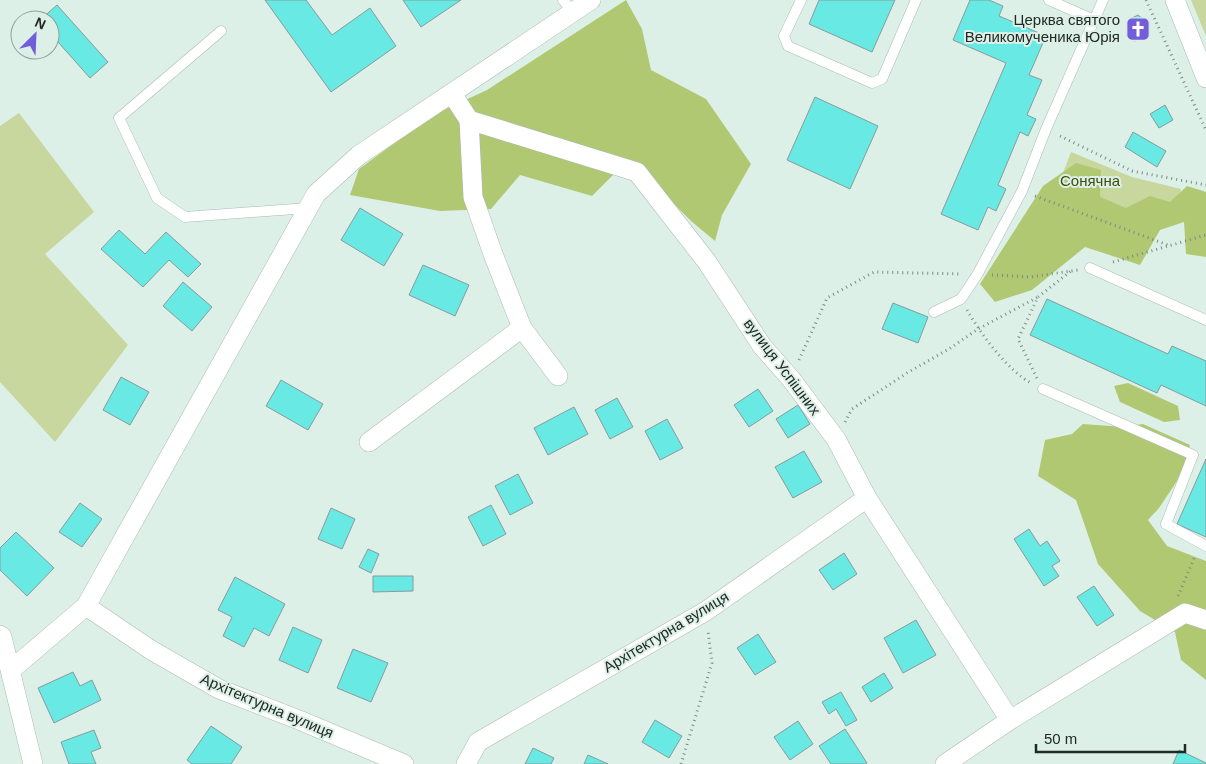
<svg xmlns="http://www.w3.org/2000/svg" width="1206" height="764" font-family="Helvetica,sans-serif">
  <rect width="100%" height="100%" fill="#ddf0e8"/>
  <path fill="#c7d79d" d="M1191,0H1206V36Z
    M19,113L94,212L45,254L128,345L55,442L0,382V126Z
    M1071,152L1132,177L1181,189L1175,220L1119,213L1057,189Z"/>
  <path fill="#b1c872" d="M626,0L642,29L651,70L706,99L751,164L722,215L715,241L691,221L629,159L592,196L520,175L491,209L440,211L350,195L359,169L433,115L487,90Z
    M1076,163L1101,170L1100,197L1126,208L1150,196L1170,202L1187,186L1206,192V257L1186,254L1184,222L1160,230L1140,265L1085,247L1032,290L995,302L980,284L1043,186Z
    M1128,383L1178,406L1180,420L1164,422L1120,402L1114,386Z
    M1083,424L1124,427L1143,424L1190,445L1183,472L1159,508L1148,520L1167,546L1206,561V680L1181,660L1175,632L1140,611L1098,564L1076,500L1038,476L1045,440L1072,434Z"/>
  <path fill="#68e9e4" stroke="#889b9a" d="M265,0H306L332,35L370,8L396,46L331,92Z
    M403,0H461L421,27Z
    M819,0H895L872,52L809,24Z
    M970,0H989L1003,6L999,16L1046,36L1029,75L1042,80L1027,115L1036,119L1028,136L1020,132L998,185L1006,189L996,211L988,207L978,230L941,214L1006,63L953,40Z
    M57,5L108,62L90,78L50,33V20H40Z
    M1138,15L1149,24V34L1135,41L1127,36L1128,20Z
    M815,97L878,126L850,189L787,160Z
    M1165,105L1173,120L1159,128L1150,114Z
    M1133,132L1166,151L1157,167L1125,147Z
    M360,208L403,234L384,266L341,240Z
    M119,230L145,254L166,232L201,264L188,277L169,260L143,287L101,249Z
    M423,265L469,285L455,316L409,295Z
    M183,282L212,307L192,331L163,306Z
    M1047,299L1168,354L1172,346L1206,361V406L1161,385L1157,393L1030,335Z
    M893,303L928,317L918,343L882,329Z
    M121,377L149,392L130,425L103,410Z
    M281,380L323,404L308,430L266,406Z
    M758,389L773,411L749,427L734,405Z
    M617,398L633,427L610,439L595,410Z
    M798,405L810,424L788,438L776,419Z
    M574,407L588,434L548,455L534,428Z
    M667,419L683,448L660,460L645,431Z
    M804,451L822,482L793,498L775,467Z
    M1206,459V537L1177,524Z
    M518,474L533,503L510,515L495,486Z
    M80,503L102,519L82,547L59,532Z
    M491,505L506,534L483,546L468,517Z
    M331,508L355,519L342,549L318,539Z
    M1029,529L1040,546L1047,541L1060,561L1052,566L1059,576L1044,586L1014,539Z
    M16,532L54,568L27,596L0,570V548Z
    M368,549L379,554L371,573L359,567Z
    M844,553L857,574L833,590L819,570Z
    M373,576H413V591L373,592Z
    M235,577L285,604L269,636L254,628L244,647L223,636L232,617L218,610Z
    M1094,586L1114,615L1097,626L1077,597Z
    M916,620L936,655L903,673L884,638Z
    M293,627L322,640L308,673L279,660Z
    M758,634L776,662L755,675L737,648Z
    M353,649L388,663L371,702L337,688Z
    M73,672L80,686L92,680L101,700L54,723L38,688Z
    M884,673L893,688L871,702L862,687Z
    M841,692L857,720L846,726L836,709L829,714L822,702Z
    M655,720L682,736L669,758L642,742Z
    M798,721L813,744L790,760L774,737Z
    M211,726L242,747L231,764H192L187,760Z
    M845,729L867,763L865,764H831L819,746Z
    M94,730L101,748L91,752L96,764H69L61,742Z
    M533,748L554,758L551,764H525Z
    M1179,750L1206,763V764H1173Z
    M588,755L608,764H584Z"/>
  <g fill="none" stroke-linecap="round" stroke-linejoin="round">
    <g stroke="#a9bbb3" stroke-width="11">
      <path id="lane" d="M563,0L572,11
        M801,0L784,36L788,46L872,83L882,79L916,0
        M1049,0L1094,20
        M221,31L119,118L157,198L185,217L308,208
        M1090,268L1206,320
        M934,312L961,299L977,275L1022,191L1046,129L1103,0
        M1043,389L1193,455L1166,524L1206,546"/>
    </g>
    <g stroke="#a9bbb3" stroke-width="20">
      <path id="street" d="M1175,0L1206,78
        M451,95L456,100L469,120L637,172L707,262L762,346L791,379L836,439L867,498L1010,720
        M469,120L473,197L493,254L522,328L558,376
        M369,442L522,328
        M86,606L151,650L219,689L299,720L404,764
        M0,635L2,637L33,764
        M11,670L86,606L316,194L359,155L591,0
        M466,764L478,742L706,611L867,498
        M945,764L1010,720L1185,613L1206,620"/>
    </g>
    <path stroke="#7d8a85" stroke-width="3" stroke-dasharray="1 4" stroke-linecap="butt" d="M1146,0L1206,130
      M1060,136L1132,171L1206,185
      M1035,196L1168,245
      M1113,262L1206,235
      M992,275L1030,277L1078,270
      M967,310C981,334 1007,370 1031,383
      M799,360L827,298L874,272L961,274
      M1037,378L1018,339L1038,297L1071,271
      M845,422L852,409L907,373L949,349L978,329L1038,297
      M1178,596L1195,556
      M681,764L712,663L708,631"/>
    <use href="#lane" stroke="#fff" stroke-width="10"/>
    <use href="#street" stroke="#fff" stroke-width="19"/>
  </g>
  <defs>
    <g id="church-square" transform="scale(1.25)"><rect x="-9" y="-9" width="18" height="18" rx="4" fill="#725ed9" stroke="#ddf0e8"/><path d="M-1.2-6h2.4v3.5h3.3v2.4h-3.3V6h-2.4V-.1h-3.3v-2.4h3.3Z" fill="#fff"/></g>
  </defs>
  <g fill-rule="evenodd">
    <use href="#church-square" x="1138" y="29"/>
  </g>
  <g text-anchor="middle" stroke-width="4" stroke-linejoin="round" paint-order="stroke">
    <g font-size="15" fill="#212825" stroke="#ddf0e8" text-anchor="end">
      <text x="1120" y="25">Церква святого<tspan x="1120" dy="17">Великомученика Юрія</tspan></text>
    </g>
    <g font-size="15" fill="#3f4c0c" stroke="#ddf0e8">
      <text x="1090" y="186">Сонячна</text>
    </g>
    <g font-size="15" fill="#212825" stroke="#ddf0e8">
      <text transform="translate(782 367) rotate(53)" y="5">вулиця Успішних</text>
      <text transform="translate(666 632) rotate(-31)" y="5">Архітектурна вулиця</text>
      <text transform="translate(267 706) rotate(23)" y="5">Архітектурна вулиця</text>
    </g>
  </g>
  <g transform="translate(35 35) rotate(24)"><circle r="24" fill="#ddf0e8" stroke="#92a09a"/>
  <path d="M0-4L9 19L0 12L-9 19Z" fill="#725ed9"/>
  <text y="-8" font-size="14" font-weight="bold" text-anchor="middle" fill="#212825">N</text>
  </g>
  <path d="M1036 744v8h149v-8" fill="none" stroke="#212825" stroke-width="2.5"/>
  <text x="1044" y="744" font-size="15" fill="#212825" stroke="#ddf0e8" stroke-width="4" paint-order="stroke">50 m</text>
</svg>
